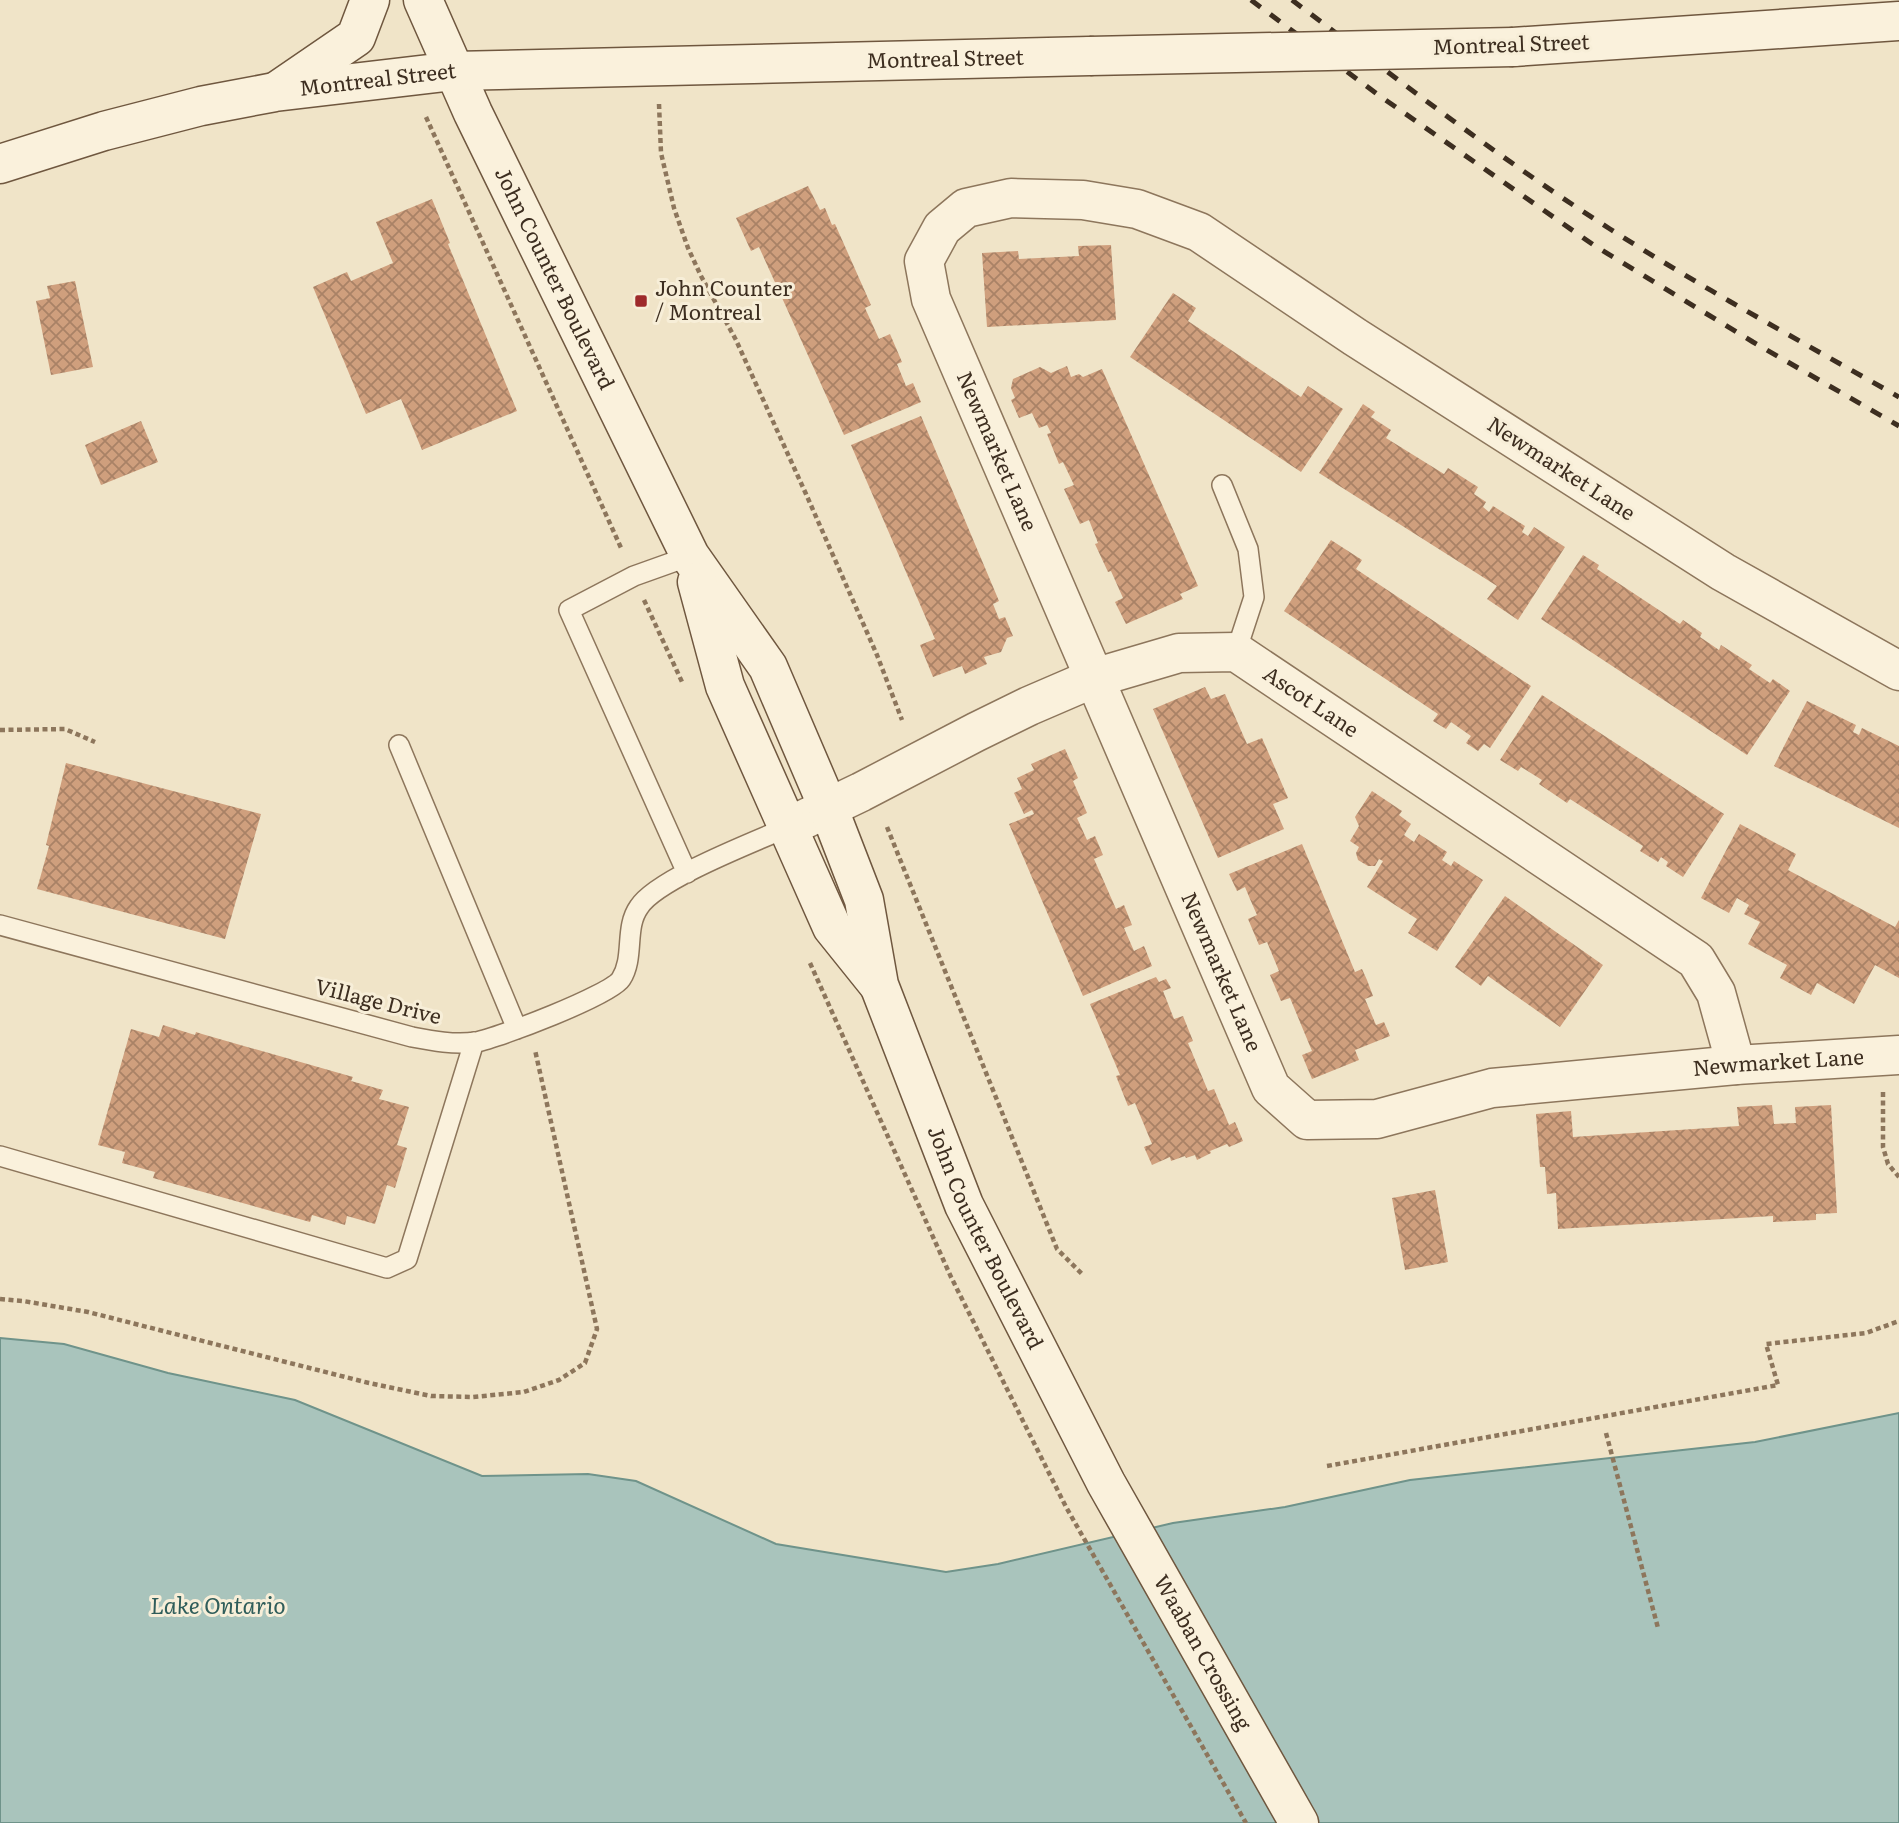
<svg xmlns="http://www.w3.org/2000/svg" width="1899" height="1823" font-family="Literata,serif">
  <defs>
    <pattern id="building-cross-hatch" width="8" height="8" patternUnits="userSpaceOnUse" patternTransform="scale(1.75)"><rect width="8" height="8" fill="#cf9f7d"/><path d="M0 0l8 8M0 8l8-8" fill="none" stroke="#a98266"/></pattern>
  </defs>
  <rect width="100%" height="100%" fill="#f0e4c8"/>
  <path fill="#a9c4bc" stroke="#6f938a" stroke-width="2" d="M0,1338L64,1344L168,1373L295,1400L482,1476L588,1474L636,1481L776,1544L946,1572L998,1564L1173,1523L1285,1507L1410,1480L1755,1442L1899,1413V1823H0Z"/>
  <path fill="url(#building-cross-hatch)" d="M808,186L820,210L825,208L832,225L835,224L871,305L865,308L879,339L890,334L902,362L897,364L906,386L913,383L921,402L844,435L759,247L751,251L736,218Z
    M432,199L450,243L448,244L517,411L422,450L401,399L366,414L313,287L347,272L351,281L393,263L376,222Z
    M1111,245L1116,320L987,327L982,253L1018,251L1019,259L1079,256L1078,246Z
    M75,281L93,367L51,375L36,301L50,298L47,286Z
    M1173,293L1196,308L1188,321L1301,397L1308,386L1343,409L1301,472L1130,357Z
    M1067,366L1071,377L1079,374L1083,377L1102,369L1198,586L1180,594L1183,599L1126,624L1115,602L1123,598L1111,571L1108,572L1095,544L1098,543L1089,520L1080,524L1064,489L1074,485L1063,462L1059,464L1047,434L1051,433L1047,425L1039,428L1032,413L1019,418L1011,400L1015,398L1011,388L1013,379L1040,367L1051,373Z
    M1363,404L1375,412L1371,417L1391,430L1386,438L1444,474L1448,468L1478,487L1474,494L1486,502L1483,507L1489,512L1493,506L1525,526L1522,532L1528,536L1534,527L1565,547L1518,620L1487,599L1497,586L1319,473Z
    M921,416L999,601L993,604L999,619L1005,617L1013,636L1007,638L1001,652L984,657L987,664L965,674L962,666L933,677L920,645L935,639L851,445Z
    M141,421L158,462L101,485L85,445Z
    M1331,540L1362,560L1356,569L1531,686L1490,748L1484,744L1478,751L1466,743L1471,736L1451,722L1446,729L1433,721L1438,714L1284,611Z
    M1583,555L1599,565L1597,569L1680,624L1683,620L1702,633L1700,637L1719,650L1721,645L1752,665L1749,669L1770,683L1773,679L1790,691L1747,755L1541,619Z
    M1205,687L1211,699L1225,694L1247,744L1262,738L1288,798L1273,804L1284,829L1218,858L1153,709Z
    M1542,695L1724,814L1683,877L1666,866L1668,862L1661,857L1658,862L1640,851L1643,846L1570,799L1567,803L1539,784L1542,780L1521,767L1518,771L1500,760Z
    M1807,701L1856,725L1853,732L1859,735L1862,728L1899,746V828L1774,766Z
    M1065,749L1078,778L1073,781L1087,813L1077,818L1087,840L1095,836L1103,855L1094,859L1116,909L1124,905L1132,925L1124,928L1134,951L1144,946L1152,966L1083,996L1009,824L1034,814L1032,810L1024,814L1014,793L1022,789L1017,778L1034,770L1031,764Z
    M66,763L261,814L225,939L37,889L49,846L46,845Z
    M1372,791L1402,811L1399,815L1411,824L1404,835L1414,842L1419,834L1447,852L1442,860L1451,866L1454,861L1483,880L1437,951L1408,933L1417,919L1367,887L1383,861L1379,859L1375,866H1368L1358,860L1356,853L1359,847L1350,841L1359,826L1355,817Z
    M1740,824L1796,854L1788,870L1895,927L1899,920V978L1875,965L1854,1004L1817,983L1811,995L1780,978L1787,965L1748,944L1760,922L1744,914L1749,905L1737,898L1729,913L1701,898Z
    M1302,844L1355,972L1362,969L1367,980L1373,996L1365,999L1376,1025L1384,1022L1390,1036L1355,1050L1359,1060L1312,1079L1302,1055L1312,1051L1290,998L1281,1001L1270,975L1279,971L1267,942L1259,945L1248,919L1257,915L1250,899L1245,887L1237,891L1229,874Z
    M1505,896L1603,965L1560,1027L1488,976L1481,986L1455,967Z
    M1156,977L1159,982L1166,979L1171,988L1163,991L1174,1019L1183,1016L1193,1041L1188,1043L1208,1091L1214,1089L1229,1125L1235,1122L1243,1141L1229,1147L1227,1144L1210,1151L1211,1153L1197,1160L1195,1155L1186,1158L1185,1156L1171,1161L1170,1157L1152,1165L1144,1147L1152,1144L1135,1103L1128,1106L1116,1076L1120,1075L1090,1004Z
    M163,1025L195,1035L196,1032L202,1034L353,1077L351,1081L383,1090L379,1099L409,1107L397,1145L407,1148L395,1188L387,1185L375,1224L347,1216L345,1225L312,1215L310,1222L153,1178L155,1172L122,1163L125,1152L98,1145L131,1029L159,1037Z
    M1772,1105L1774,1124L1796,1123L1795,1107L1831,1105L1837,1213L1816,1214V1220L1773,1222V1216L1558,1229L1556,1193L1547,1194L1545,1167H1540L1536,1114L1571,1111L1573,1137L1739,1126L1737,1107Z
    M1435,1190L1448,1262L1405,1270L1392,1198Z"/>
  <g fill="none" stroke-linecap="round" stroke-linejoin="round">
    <g stroke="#8d765c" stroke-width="22">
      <path id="lane" d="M1222,485L1248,549L1254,597L1236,652
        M399,745L517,1029
        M687,873L569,610L634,576L690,556
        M0,925L412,1037C433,1041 454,1045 476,1042C498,1038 611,995 621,979C635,957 624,928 639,907C657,879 754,842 788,827
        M0,1156L387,1268L407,1259L474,1042"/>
    </g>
    <g stroke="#8d765c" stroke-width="41">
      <g id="street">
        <path id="s1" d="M1899,671L1723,572L1355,337L1199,232L1137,209L1083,200L1011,198L966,208L942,228L924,261L931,299L1271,1088L1307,1120L1377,1119L1492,1088L1736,1065L1899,1055"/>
        <path id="s2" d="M788,827L861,792L976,732L1029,706L1094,678L1179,653L1236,652L1696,960L1716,993L1736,1065"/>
      </g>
    </g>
    <g stroke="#6f573f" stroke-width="41">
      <g id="secondary">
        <path id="s3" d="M423,0L473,113L690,556L768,667L828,807L864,900L879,985L964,1205L1106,1483L1299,1823"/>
        <path d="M1513,47L1899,21"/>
        <path d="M280,89L356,37L370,0"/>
        <path id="s4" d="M0,164L104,131L201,106L275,92L454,71L1090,56"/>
        <path d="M697,582L725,686L832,927L877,983"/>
      </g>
    </g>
    <path stroke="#8d765c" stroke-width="4.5" stroke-dasharray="5 3.5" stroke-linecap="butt" d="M659,104L661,153L674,208L688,248L701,276L736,340L806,494L877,655L902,720
      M426,117L622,550
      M644,600L683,684
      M0,730L65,729L95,742
      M887,827L1057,1249L1083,1275
      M810,963L951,1277L1066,1507L1246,1823
      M1883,1092V1147L1888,1164L1899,1177
      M0,1299L23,1301L88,1312L369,1383L431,1396L473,1397L524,1392L559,1380L585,1363L597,1329L535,1050
      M1606,1433L1658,1628
      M1327,1466L1778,1385L1766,1344L1866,1333L1899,1321"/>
    <use href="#lane" stroke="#faf1dc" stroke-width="19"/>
    <use href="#street" stroke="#faf1dc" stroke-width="38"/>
    <use href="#secondary" stroke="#faf1dc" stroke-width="38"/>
    <path stroke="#3d2e20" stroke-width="5" stroke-dasharray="12 12" stroke-linecap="butt" d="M1251,0L1377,94L1595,246L1753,342L1899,426
      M1292,0C1396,78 1500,159 1610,229C1704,289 1802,342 1899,397"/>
    <g stroke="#6f573f" stroke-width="41" stroke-linecap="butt">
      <path id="secondary-bridge" d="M1090,56L1513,47"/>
    </g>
    <use href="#secondary-bridge" stroke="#faf1dc" stroke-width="38"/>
  </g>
  <rect fill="#9e2a2b" stroke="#f7eed8" stroke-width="2.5" x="634" y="294" width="14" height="14" rx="3.5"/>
  <g text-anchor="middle" stroke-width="6" stroke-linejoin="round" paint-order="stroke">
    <g font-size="21" fill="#3d2e20" stroke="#f7eed8">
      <text transform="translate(1511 45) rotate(-2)" y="7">Montreal Street</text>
      <text dy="7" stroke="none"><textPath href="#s4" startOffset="956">Montreal Street</textPath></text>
      <text dy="7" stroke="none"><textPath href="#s4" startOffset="388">Montreal Street</textPath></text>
      <text dy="7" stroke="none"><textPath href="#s3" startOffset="308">John Counter Boulevard</textPath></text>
      <text dy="7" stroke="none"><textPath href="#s1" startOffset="1339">Newmarket Lane</textPath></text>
      <text transform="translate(1561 469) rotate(33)" y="7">Newmarket Lane</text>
      <text dy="7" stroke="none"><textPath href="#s2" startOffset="576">Ascot Lane</textPath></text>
      <text dy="7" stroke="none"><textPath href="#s1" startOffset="1906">Newmarket Lane</textPath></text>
      <text transform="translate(378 1002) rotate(14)" y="7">Village Drive</text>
      <text dy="7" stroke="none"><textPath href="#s1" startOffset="2557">Newmarket Lane</textPath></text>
      <text dy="7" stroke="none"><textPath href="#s3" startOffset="1365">John Counter Boulevard</textPath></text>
      <text dy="7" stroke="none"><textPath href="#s3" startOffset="1834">Waaban Crossing</textPath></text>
    </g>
    <g font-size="21" fill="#3d2e20" stroke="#f7eed8" text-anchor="start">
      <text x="655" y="296">John Counter<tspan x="655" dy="24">/ Montreal</tspan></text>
    </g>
    <g font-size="23" font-style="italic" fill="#2f5d5a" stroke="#f7eed8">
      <text x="218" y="1614">Lake Ontario</text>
    </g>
  </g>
</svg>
